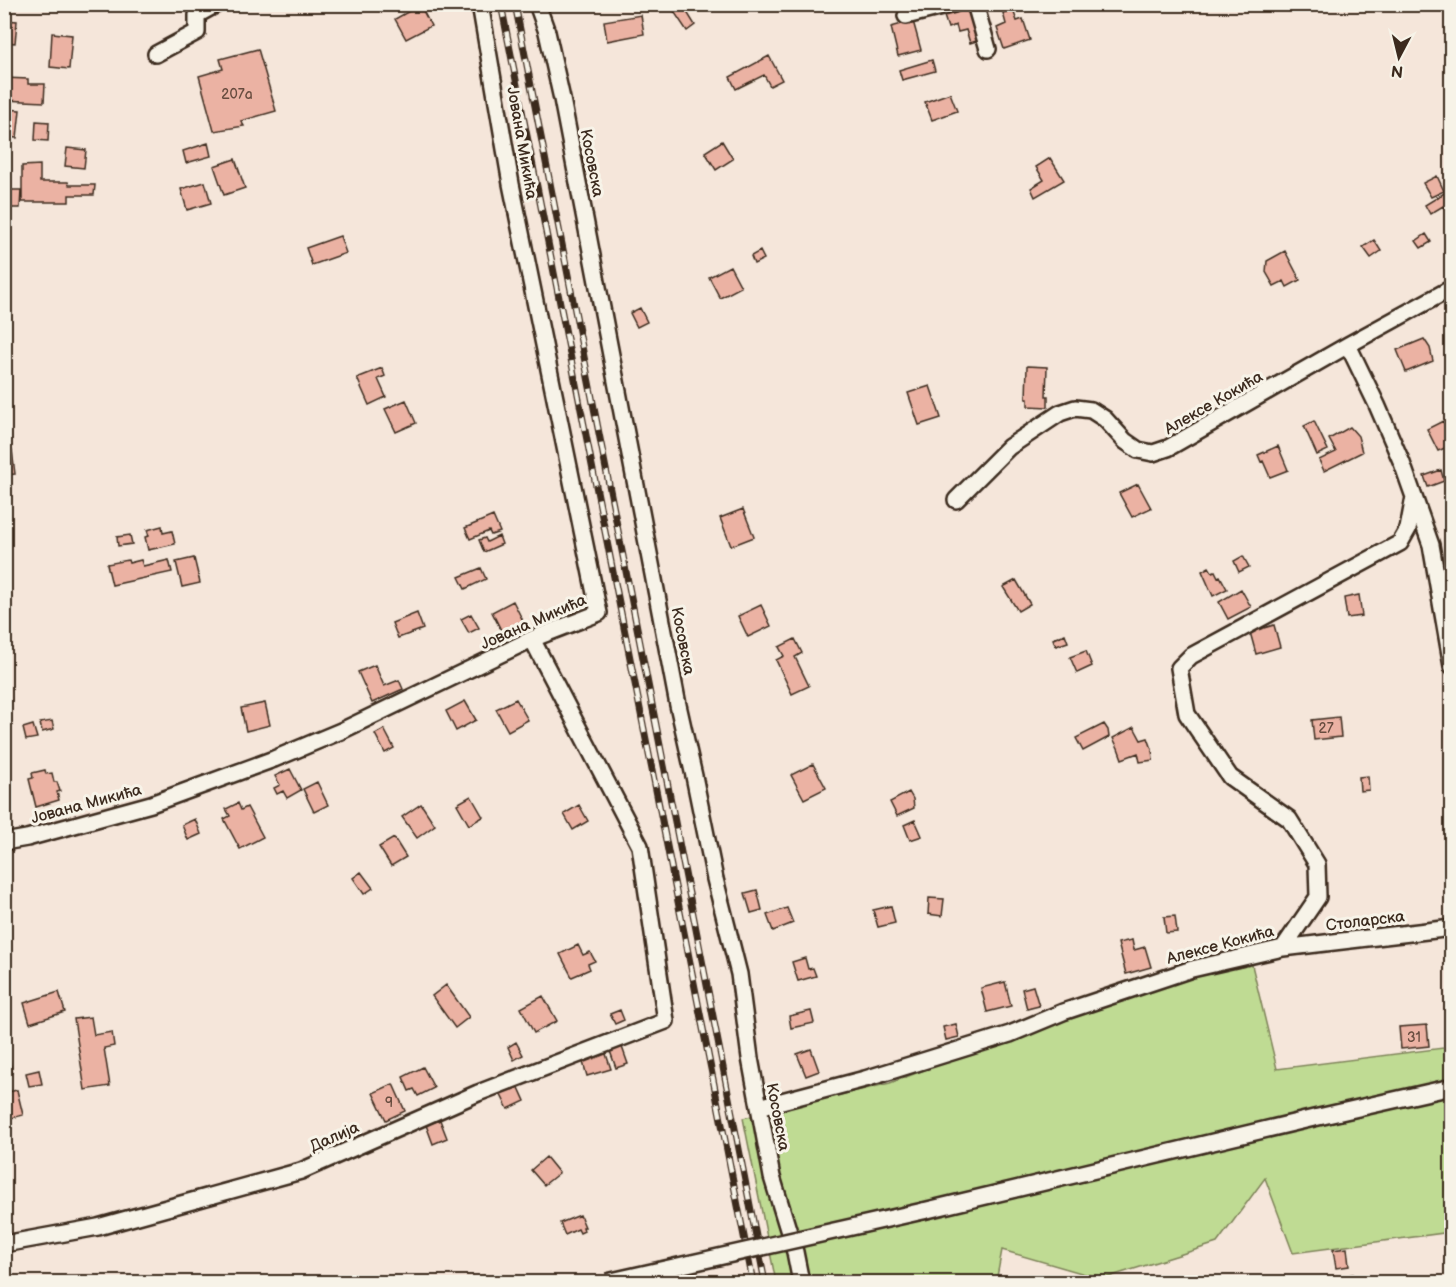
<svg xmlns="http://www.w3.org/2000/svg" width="1456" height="1287" font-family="'Balsamiq Sans',sans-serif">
  <rect width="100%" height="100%" fill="#f5e6da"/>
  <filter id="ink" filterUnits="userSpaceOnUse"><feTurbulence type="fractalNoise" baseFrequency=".0167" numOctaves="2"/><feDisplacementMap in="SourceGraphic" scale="12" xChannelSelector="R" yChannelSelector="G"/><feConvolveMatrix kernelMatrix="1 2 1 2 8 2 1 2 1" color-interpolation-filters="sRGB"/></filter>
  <g filter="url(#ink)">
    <path fill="#bfdb93" stroke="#7d8258" stroke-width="1.5" d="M1251,961L1277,1069L1451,1047V1232L1293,1253L1265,1178L1217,1243L1102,1279L1002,1250L996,1282H776L743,1118L890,1083L1099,1004Z"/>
    <path fill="#ebb2a3" stroke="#3b2a1e" stroke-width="1.5" d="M675,4H682L695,25L687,31L671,7Z
      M957,4H973L983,39L970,43L966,30L958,32L956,25L948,28L943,13Z
      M420,5L431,26L406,39L395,19Z
      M1013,10L1017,21L1023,19L1030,40L1004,49L997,28L1006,24L1003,13Z
      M641,15L644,34L607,41L604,21Z
      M4,20L17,21L15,43L4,42Z
      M913,21L921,50L898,56L891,27Z
      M52,33L72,35L69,69L50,67Z
      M258,49L276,111L241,121L244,126L214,131L199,76L223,69L220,59Z
      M769,56L782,80L770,86L764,75L736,89L730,77Z
      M932,60L935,71L902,80L899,70Z
      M4,78L28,79V84H45L44,102L4,100Z
      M950,93L957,111L932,120L925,102Z
      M4,109L20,110L17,138L4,137Z
      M36,121L49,122L48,141L35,140Z
      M722,141L733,159L716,170L705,152Z
      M208,143L211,156L186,163L183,151Z
      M67,148L86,150L84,168L65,166Z
      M1050,158L1064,180L1035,197L1031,188L1044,180L1036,167Z
      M235,159L245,188L224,195L214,166Z
      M40,165V182H68L69,185H95L94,195H69V202H22V166Z
      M1437,176L1444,191L1431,197L1423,183Z
      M205,182L211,203L187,210L181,189Z
      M5,190H21L20,208H5Z
      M1446,192L1452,202V220L1443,206L1430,214L1425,205Z
      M1426,234L1431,242L1421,248L1416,241Z
      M340,236L346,253L312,265L306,248Z
      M1374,240L1381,251L1371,258L1363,247Z
      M760,251L764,259L754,264L751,256Z
      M1285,251L1300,280L1287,287L1284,281L1274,286L1266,272L1267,261Z
      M730,266L741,287L720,298L709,277Z
      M640,308L647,322L637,327L630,313Z
      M1424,339L1430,348L1433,361L1406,372L1397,350Z
      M1027,366L1047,367L1046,396H1048V407L1028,406V399H1026Z
      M382,368L385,376L378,379L386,397L369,405L357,378Z
      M930,386L941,418L919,425L908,393Z
      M406,400L416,423L396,432L385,409Z
      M1314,421L1328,450L1317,455L1304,426Z
      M1443,421L1452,439V445L1438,451L1427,429Z
      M1350,427L1358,436L1362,452L1324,471L1319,460L1336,452L1329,439Z
      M1278,446L1288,470L1270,477L1263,461L1261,462L1258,455Z
      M12,450L15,474L4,475V451Z
      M1441,470L1444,481L1428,487L1424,476Z
      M1138,484L1151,508L1132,517L1119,493Z
      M743,509L754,537L731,546L720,518Z
      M493,516L500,532L491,535L489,531L470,539L465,528Z
      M162,526L163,533L172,531L175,544L148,550L145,537L149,536L147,530Z
      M130,535L132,544L118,546L117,537Z
      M499,536L502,544L484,552L479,540L485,538L487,542Z
      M1243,556L1249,567L1239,572L1234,561Z
      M194,558L200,583L182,587L176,562Z
      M128,560L129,563L141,560L143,566L169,560L172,572L112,585L107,564Z
      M1209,567L1212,572L1215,571L1218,577L1220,576L1227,589L1213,596L1202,571Z
      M481,568L486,579L465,589L459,577Z
      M1016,580L1030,604L1018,611L1003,587Z
      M1241,589L1251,607L1228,619L1219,602Z
      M1359,595L1362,616L1347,618L1344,598Z
      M513,601L523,621L502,632L492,612Z
      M761,605L771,626L748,637L738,616Z
      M417,613L423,629L398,638L392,623Z
      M471,614L479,628L469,633L461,619Z
      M1274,625L1280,647L1256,654L1250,632Z
      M1065,634L1068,642L1056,646L1053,639Z
      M795,639L802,653L795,657L809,686L792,694L776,660L784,656L779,647Z
      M1086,651L1092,666L1077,673L1070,657Z
      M375,665L384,686L399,680L403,689L372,703L358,672Z
      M516,699L528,720L508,731L496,709Z
      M465,701L476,720L456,731L446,711Z
      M265,703L270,725L246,731L241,708Z
      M1339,717L1341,737L1314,740L1312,720Z
      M52,721L54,729L42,732L40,723Z
      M1104,724L1108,730L1109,737L1083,751L1076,738Z
      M33,725L37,738L26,740L23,728Z
      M1134,727L1141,740L1148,738L1152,749L1153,760L1140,762L1138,753L1122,759L1118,748L1113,738Z
      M384,729L394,748L385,753L375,734Z
      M813,764L826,788L804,799L791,775Z
      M290,769L301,790L287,798L283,791L277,794L274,788L280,785L275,776Z
      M45,770L46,774L52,773L54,782H57L60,791L57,792L59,800L36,807L29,779L33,778L32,773Z
      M1368,776L1369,790L1360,791L1359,777Z
      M317,782L328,805L314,812L303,789Z
      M909,792L913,799L914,808L897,816L890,802Z
      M471,796L483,817L469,825L457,804Z
      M238,803L241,810L247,807L263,837L240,849L224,819L230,816L226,809Z
      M421,804L435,825L417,838L402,817Z
      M579,805L588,821L573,830L564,814Z
      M195,819L201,834L188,840L182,825Z
      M915,820L922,836L910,840L904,825Z
      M394,838L406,857L391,866L379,847Z
      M361,872L373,888L364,894L353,878Z
      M757,890L762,910L751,913L745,893Z
      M929,898L944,899L942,916L928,914Z
      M891,906L895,923L878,927L873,910Z
      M787,908L793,923L773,931L767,915Z
      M1175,916L1177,932L1166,933L1164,917Z
      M1132,940L1134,950L1145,947L1151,967L1126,974L1118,943Z
      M578,945L583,955L590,952L595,961L588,964L590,969L572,977L560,954Z
      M805,958L808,969L813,968L816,976L798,981L792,962Z
      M1005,982L1011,1006L987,1012L981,988Z
      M446,985L469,1017L455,1028L432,996Z
      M1033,986L1039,1006L1027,1009L1022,989Z
      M59,992L65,1012L30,1023L24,1003Z
      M543,996L557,1021L534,1033L521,1008Z
      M620,1010L624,1020L615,1024L610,1014Z
      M811,1011L814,1023L791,1028L789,1016Z
      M91,1017L94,1035L112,1032L114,1046L104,1048L110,1086L85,1090L74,1019Z
      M956,1024L959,1037L946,1040L943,1027Z
      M1427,1025L1429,1046L1401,1049L1399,1027Z
      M516,1042L523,1055L514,1060L508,1047Z
      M622,1047L628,1064L616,1068L610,1051Z
      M604,1048L611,1069L587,1076L581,1055Z
      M811,1049L819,1071L806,1076L797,1054Z
      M8,1053L12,1072L4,1074V1054Z
      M423,1067L434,1088L418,1096L414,1089L409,1091L403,1077Z
      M39,1070L42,1084L29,1086L26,1073Z
      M516,1081L525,1101L508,1109L498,1089Z
      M393,1084L405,1111L386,1120L373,1093Z
      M17,1090L23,1115L4,1120V1093Z
      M440,1120L447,1138L433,1144L426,1125Z
      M546,1157L559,1173L544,1185L531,1170Z
      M580,1215L585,1227H583L584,1231L580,1233L578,1229L565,1235L560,1223Z
      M1347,1248L1349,1266L1336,1268L1333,1250Z
      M1353,1274L1354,1282H1328L1327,1278Z"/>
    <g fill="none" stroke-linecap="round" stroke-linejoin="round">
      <g stroke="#3b2a1e" stroke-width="20">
        <path id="street" d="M537,4L547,32L562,99L678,705L694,776L715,879L739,974L750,1058L772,1177L795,1252L801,1282
          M975,4L988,49
          M906,16L954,4
          M156,54L197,32V15L217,4
          M1348,345L1377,405L1402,463L1431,545L1452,666
          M956,500L1009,447L1060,413L1075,408L1091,410L1105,419L1125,441L1138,450L1153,453L1168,448L1348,345L1452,288
          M4,842L27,838L151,804L274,759L341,731L532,639L599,613L511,184L480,4
          M1283,948L1318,897L1317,864L1289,819L1230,777L1187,714L1179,668L1191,656L1400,543L1408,529L1414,497
          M759,1107L865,1079L1010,1034L1063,1012L1192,969L1283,948L1452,928
          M923,1211L1314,1118L1452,1087
          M4,1244L98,1227L301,1171L478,1093L666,1021L640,846L532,639"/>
      </g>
      <use href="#street" stroke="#f7f3e8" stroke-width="15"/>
      <g stroke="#3b2a1e" stroke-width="7">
        <path id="rail" d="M501,4L753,1282
          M515,4L765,1282"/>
      </g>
      <use href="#rail" stroke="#f7f3e8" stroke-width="4.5" stroke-dasharray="14" stroke-linecap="butt"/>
      <g stroke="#3b2a1e" stroke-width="20" stroke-linecap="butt">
        <path id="street-bridge" d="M607,1282L923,1211"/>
      </g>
      <use href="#street-bridge" stroke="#f7f3e8" stroke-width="15"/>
    </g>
  </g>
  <g text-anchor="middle" stroke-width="6" stroke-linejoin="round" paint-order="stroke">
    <g font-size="14" fill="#674c3f">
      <text x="237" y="99">207a</text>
      <text x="1326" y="733">27</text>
      <text x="1414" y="1042">31</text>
      <text x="389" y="1107">9</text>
    </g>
    <g font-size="16" fill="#3b2a1e" stroke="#f7f3e8">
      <text transform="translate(523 143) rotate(80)" y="6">Јована Микића</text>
      <text transform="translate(593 163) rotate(79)" y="6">Косовска</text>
      <text transform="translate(1213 402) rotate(-30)" y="6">Алексе Кокића</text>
      <text transform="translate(533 621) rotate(-24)" y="6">Јована Микића</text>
      <text transform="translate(684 641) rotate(79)" y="6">Косовска</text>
      <text transform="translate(86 803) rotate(-15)" y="6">Јована Микића</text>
      <text transform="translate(1365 920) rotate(-7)" y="6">Столарска</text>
      <text transform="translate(1220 944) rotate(-15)" y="6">Алексе Кокића</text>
      <text transform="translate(779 1117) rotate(79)" y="6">Косовска</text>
      <text transform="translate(334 1136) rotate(-24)" y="6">Далија</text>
    </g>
  </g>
  <rect width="1456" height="1287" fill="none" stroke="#f7f3e8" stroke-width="24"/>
  <rect x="12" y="12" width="1432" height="1263" fill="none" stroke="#3b2a1e" stroke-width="2" filter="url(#ink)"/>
  <g transform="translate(1399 57) rotate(187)" stroke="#f7f3e8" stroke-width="4.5" paint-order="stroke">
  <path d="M0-4.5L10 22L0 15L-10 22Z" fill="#3b2a1e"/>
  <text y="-9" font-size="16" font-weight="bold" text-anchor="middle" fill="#3b2a1e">N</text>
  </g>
</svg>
